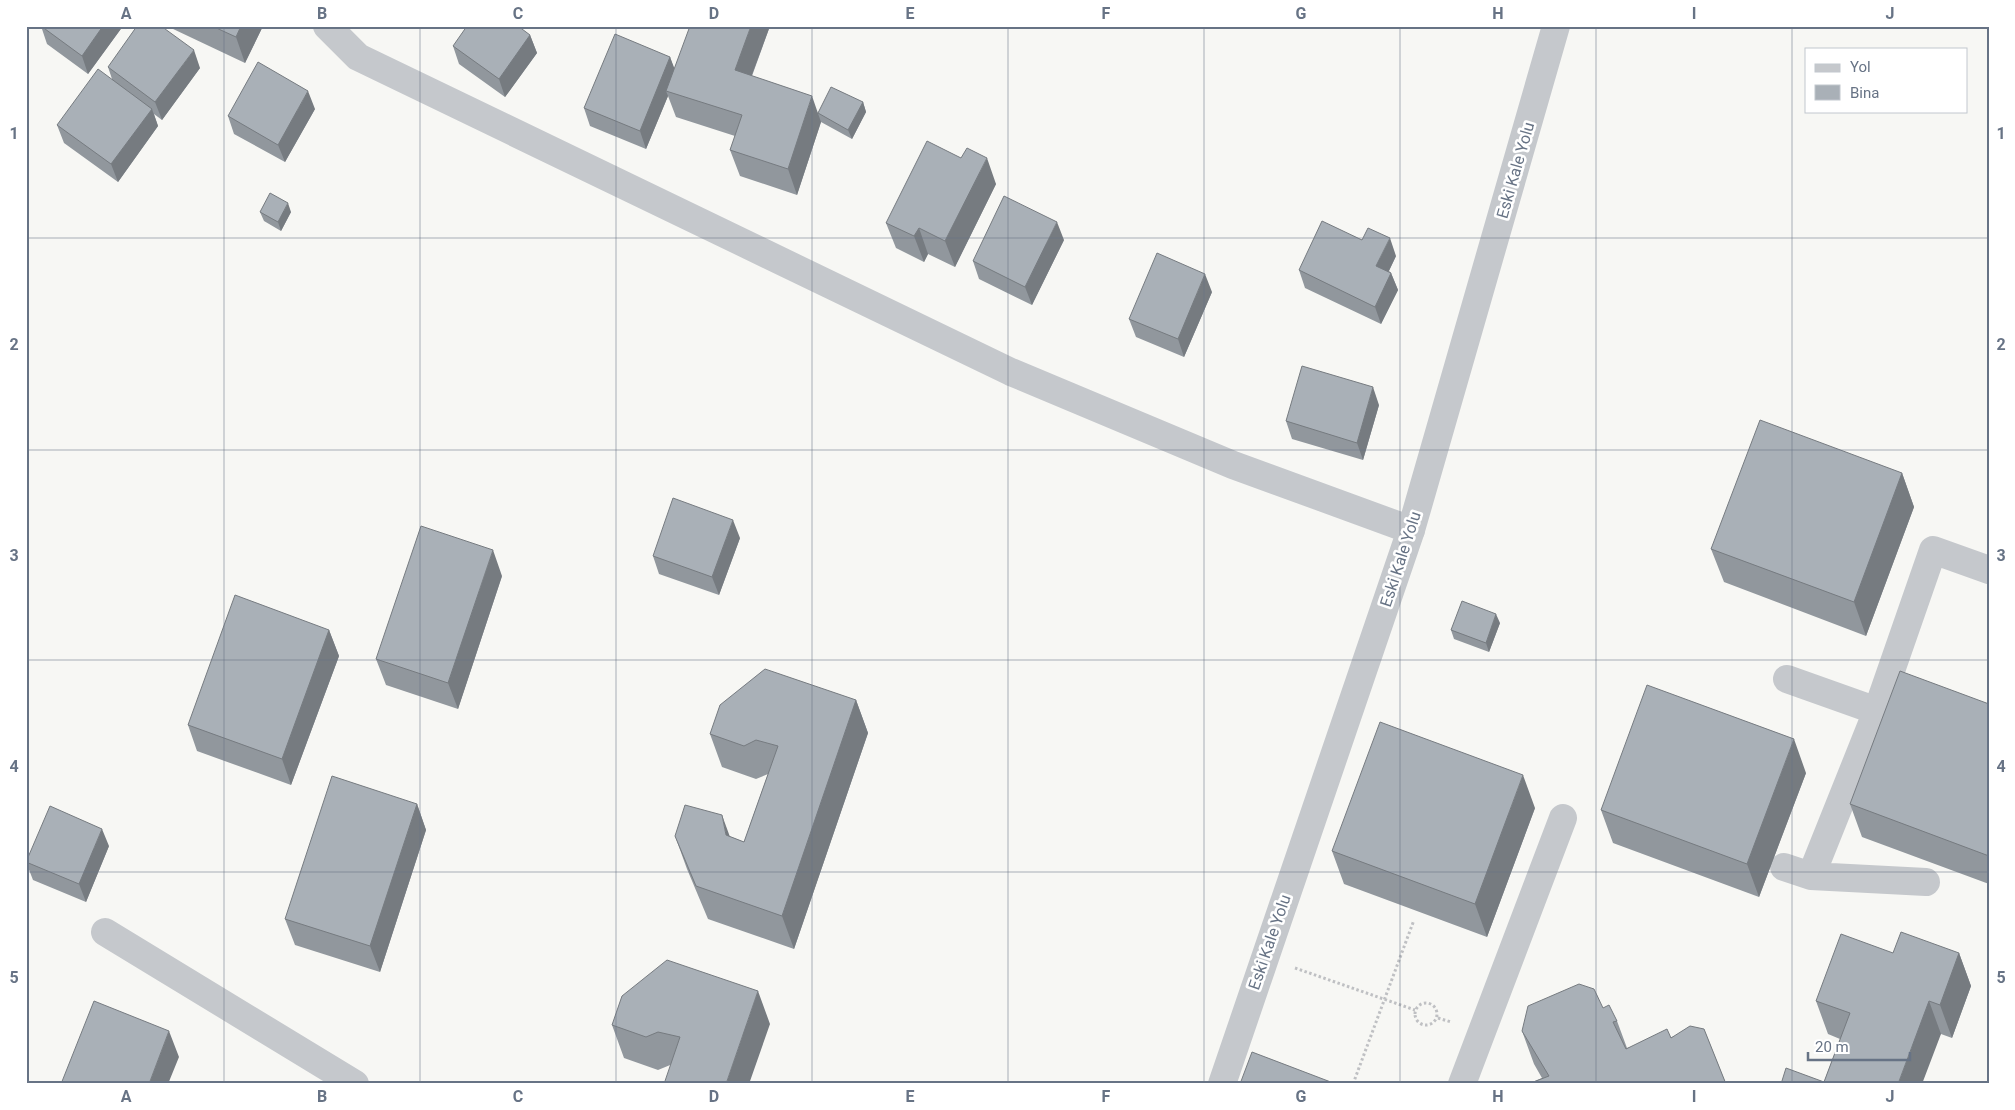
<svg xmlns="http://www.w3.org/2000/svg" width="2015" height="1110" font-family="Roboto,sans-serif">
  <rect width="100%" height="100%" fill="#f7f7f4"/>
  <g fill="none" stroke-linecap="round" stroke-linejoin="round">
    <path stroke="#bfc0c3" stroke-width="3" stroke-dasharray="2.5 2.5" stroke-linecap="butt" d="M1295,968L1415,1010
      M1415 1014a11 11 0 1 1 22 0a11 11 0 1 1-22 0Z
      M1438,1018L1451,1022
      M1353,1084L1414,920"/>
    <path stroke="#c5c8cc" stroke-width="28" d="M327,26L358,57L1011,372L1233,465L1411,530
      M1787,679L1877,711
      M1784,867L1811,876L1926,882
      M1811,876L1877,711L1933,550L1989,570
      M105,932L355,1084
      M1462,1084L1563,818"/>
    <path stroke="#c5c8cc" stroke-width="28" d="M1222,1084L1411,530L1556,26"/>
  </g>
  <path fill="#91979d" d="M41,26H123L88,74L47,44Z
    M170,26H263L245,63L171,28Z
    M770,26L752,76L818,113L863,102L866,112L852,139L821,122L797,195L740,176L730,150L735,136L676,117L668,96L646,149L590,126L584,108L670,57L674,69Z
    M530,35L537,53L505,97L459,64L453,46Z
    M108,67L200,68L162,120L154,114L158,126L118,182L64,143L57,125L112,79Z
    M315,109L285,162L234,134L228,116Z
    M961,158L996,184L955,267L928,254L924,262L896,248L886,223Z
    M260,212H291L281,231L264,221Z
    M1064,240L1032,305L979,279L973,261Z
    M1396,256L1389,271L1391,273L1398,290L1381,324L1305,288L1299,270Z
    M1212,292L1184,357L1136,337L1129,319Z
    M1379,405L1363,460L1292,439L1286,421Z
    M1902,473L1914,507L1866,636L1724,582L1711,549Z
    M740,538L719,595L659,574L653,556Z
    M502,576L458,709L386,685L376,659Z
    M1500,623L1489,652L1454,639L1451,630Z
    M329,630L339,656L291,785L197,751L188,725Z
    M856,700L868,733L794,949L708,919L687,869L675,836H729L744,842L768,774L756,779L722,767L710,734Z
    M1989,704V884L1862,837L1850,804Z
    M1806,773L1759,897L1613,843L1601,810Z
    M417,804L426,830L380,972L295,945L285,919Z
    M1535,808L1487,937L1344,884L1332,851Z
    M109,846L86,902L33,880L26,862Z
    M1959,953L1971,986L1952,1038L1941,1034L1824,1082L1840,1039L1828,1034L1816,1001Z
    M1603,1008L1617,1021L1627,1048L1704,1029L1726,1084H1528L1542,1078L1534,1064L1522,1031Z
    M770,1024L658,1070L624,1058L612,1025Z"/>
  <path fill="#767b80" d="M103,26H123L88,74L82,56Z
    M241,26H263L245,63L236,37Z
    M751,26H770L744,96L735,70Z
    M530,35L537,53L505,97L499,79Z
    M194,50L200,68L162,120L155,102Z
    M670,57L677,75L666,91L668,96L646,149L640,131Z
    M308,91L315,109L285,162L278,145Z
    M812,96L821,122L797,195L788,169Z
    M863,102L866,112L852,139L848,130Z
    M152,109L158,126L118,182L111,164Z
    M987,158L996,184L955,267L945,241Z
    M288,203L291,212L281,231L278,222Z
    M1057,222L1064,240L1032,305L1025,287Z
    M919,228L928,254L924,262L914,236Z
    M1390,238L1396,256L1383,283L1376,266Z
    M1391,273L1398,290L1381,324L1375,307Z
    M1205,274L1212,292L1184,357L1178,339Z
    M1373,387L1379,405L1363,460L1357,443Z
    M1902,473L1914,507L1866,636L1854,602Z
    M733,520L740,538L719,595L712,577Z
    M493,550L502,576L458,709L448,683Z
    M1496,614L1500,623L1489,652L1486,643Z
    M329,630L339,656L291,785L282,759Z
    M856,700L868,733L794,949L782,916Z
    M1794,739L1806,773L1759,897L1747,864Z
    M1523,775L1535,808L1487,937L1475,904Z
    M417,804L426,830L380,972L370,946Z
    M722,815L734,848L726,835Z
    M102,829L109,846L86,902L79,884Z
    M1959,953L1971,986L1952,1038L1940,1005Z
    M758,991L770,1024L749,1084H726Z
    M1929,1001L1941,1034L1922,1084H1898Z
    M169,1031L179,1057L168,1084H149Z"/>
  <path fill="#a9b0b7" stroke="#767b80" d="M41,26H103L82,56Z
    M137,26H161L194,50L155,102L108,67Z
    M212,26H241L236,37Z
    M467,26H518L530,35L499,79L453,46Z
    M690,26H751L735,70L812,96L788,169L730,150L742,115L666,91Z
    M615,34L670,57L640,131L584,108Z
    M258,62L308,91L278,145L228,116Z
    M98,69L152,109L111,164L57,125Z
    M831,87L863,102L848,130L818,113Z
    M927,141L961,158L967,148L987,158L945,241L919,228L914,236L886,223Z
    M270,193L288,203L278,222L260,212Z
    M1004,196L1057,222L1025,287L973,261Z
    M1322,221L1362,240L1368,228L1390,238L1376,266L1391,273L1375,307L1299,270Z
    M1157,253L1205,274L1178,339L1129,319Z
    M1302,366L1373,387L1357,443L1286,421Z
    M1760,420L1902,473L1854,602L1711,549Z
    M673,498L733,520L712,577L653,556Z
    M421,526L493,550L448,683L376,659Z
    M235,595L329,630L282,759L188,725Z
    M1462,601L1496,614L1486,643L1451,630Z
    M765,669L856,700L782,916L696,886L675,836L685,805L722,815L726,835L744,842L778,746L756,740L744,746L710,734L720,705Z
    M1900,671L1989,704V856L1850,804Z
    M1647,685L1794,739L1747,864L1601,810Z
    M1380,722L1523,775L1475,904L1332,851Z
    M332,776L417,804L370,946L285,919Z
    M50,806L102,829L79,884L26,862Z
    M1901,932L1959,953L1940,1005L1929,1001L1898,1084H1781L1786,1068L1824,1082L1850,1013L1816,1001L1841,934L1893,953Z
    M667,960L758,991L726,1084H664L680,1037L658,1032L646,1037L612,1025L622,996Z
    M1579,984L1594,989L1603,1008L1609,1005L1617,1021L1613,1022L1626,1049L1667,1029L1671,1038L1690,1026L1704,1029L1726,1084H1528L1549,1076L1522,1031L1528,1006Z
    M94,1001L169,1031L149,1084H61Z
    M1252,1052L1336,1084H1240Z"/>
  <path fill="none" stroke="#677385" stroke-width="1" stroke-opacity="0.55" d="M224,26V1084M420,26V1084M616,26V1084M812,26V1084M1008,26V1084M1204,26V1084M1400,26V1084M1596,26V1084M1792,26V1084M26,238H1989M26,450H1989M26,660H1989M26,872H1989"/>
  <g text-anchor="middle" stroke-width="5" stroke-linejoin="round" paint-order="stroke">
    <g font-size="16" fill="#677385" stroke="#fff">
      <text transform="translate(1515 170) rotate(-74)" y="6">Eski Kale Yolu</text>
      <text transform="translate(1400 559) rotate(-72)" y="6">Eski Kale Yolu</text>
      <text transform="translate(1269 942) rotate(-71)" y="6">Eski Kale Yolu</text>
    </g>
  </g>
  <rect width="2015" height="1110" fill="none" stroke="#ffffff" stroke-width="55"/>
  <rect x="1805" y="48" width="162" height="65" fill="#ffffff" stroke="#c2c7ce"/>
  <rect x="1815" y="64" width="25" height="8" fill="#c5c8cc" stroke="#c2c7ce"/>
  <text x="1850" y="72" font-size="15" fill="#677385">Yol</text>
  <rect x="1815" y="85" width="25" height="15" fill="#a9b0b7" stroke="#c2c7ce"/>
  <text x="1850" y="98" font-size="15" fill="#677385">Bina</text>
  <path d="M1808 1052v8h102v-8" fill="none" stroke="#677385" stroke-width="2.5"/>
  <text x="1815" y="1052" font-size="15" fill="#677385" stroke="#ffffff" stroke-width="4" paint-order="stroke">20 m</text>
  <rect x="28" y="28" width="1960" height="1054" fill="none" stroke="#677385" stroke-width="2"/>
  <g font-size="16" text-anchor="middle" font-weight="bold" fill="#677385">
    <text x="126" y="19">A</text>
    <text x="322" y="19">B</text>
    <text x="518" y="19">C</text>
    <text x="714" y="19">D</text>
    <text x="910" y="19">E</text>
    <text x="1106" y="19">F</text>
    <text x="1301" y="19">G</text>
    <text x="1498" y="19">H</text>
    <text x="1694" y="19">I</text>
    <text x="1890" y="19">J</text>
    <text x="14" y="139">1</text>
    <text x="2001" y="139">1</text>
    <text x="14" y="350">2</text>
    <text x="2001" y="350">2</text>
    <text x="14" y="561">3</text>
    <text x="2001" y="561">3</text>
    <text x="14" y="772">4</text>
    <text x="2001" y="772">4</text>
    <text x="14" y="983">5</text>
    <text x="2001" y="983">5</text>
    <text x="126" y="1102">A</text>
    <text x="322" y="1102">B</text>
    <text x="518" y="1102">C</text>
    <text x="714" y="1102">D</text>
    <text x="910" y="1102">E</text>
    <text x="1106" y="1102">F</text>
    <text x="1301" y="1102">G</text>
    <text x="1498" y="1102">H</text>
    <text x="1694" y="1102">I</text>
    <text x="1890" y="1102">J</text>
  </g>
</svg>
